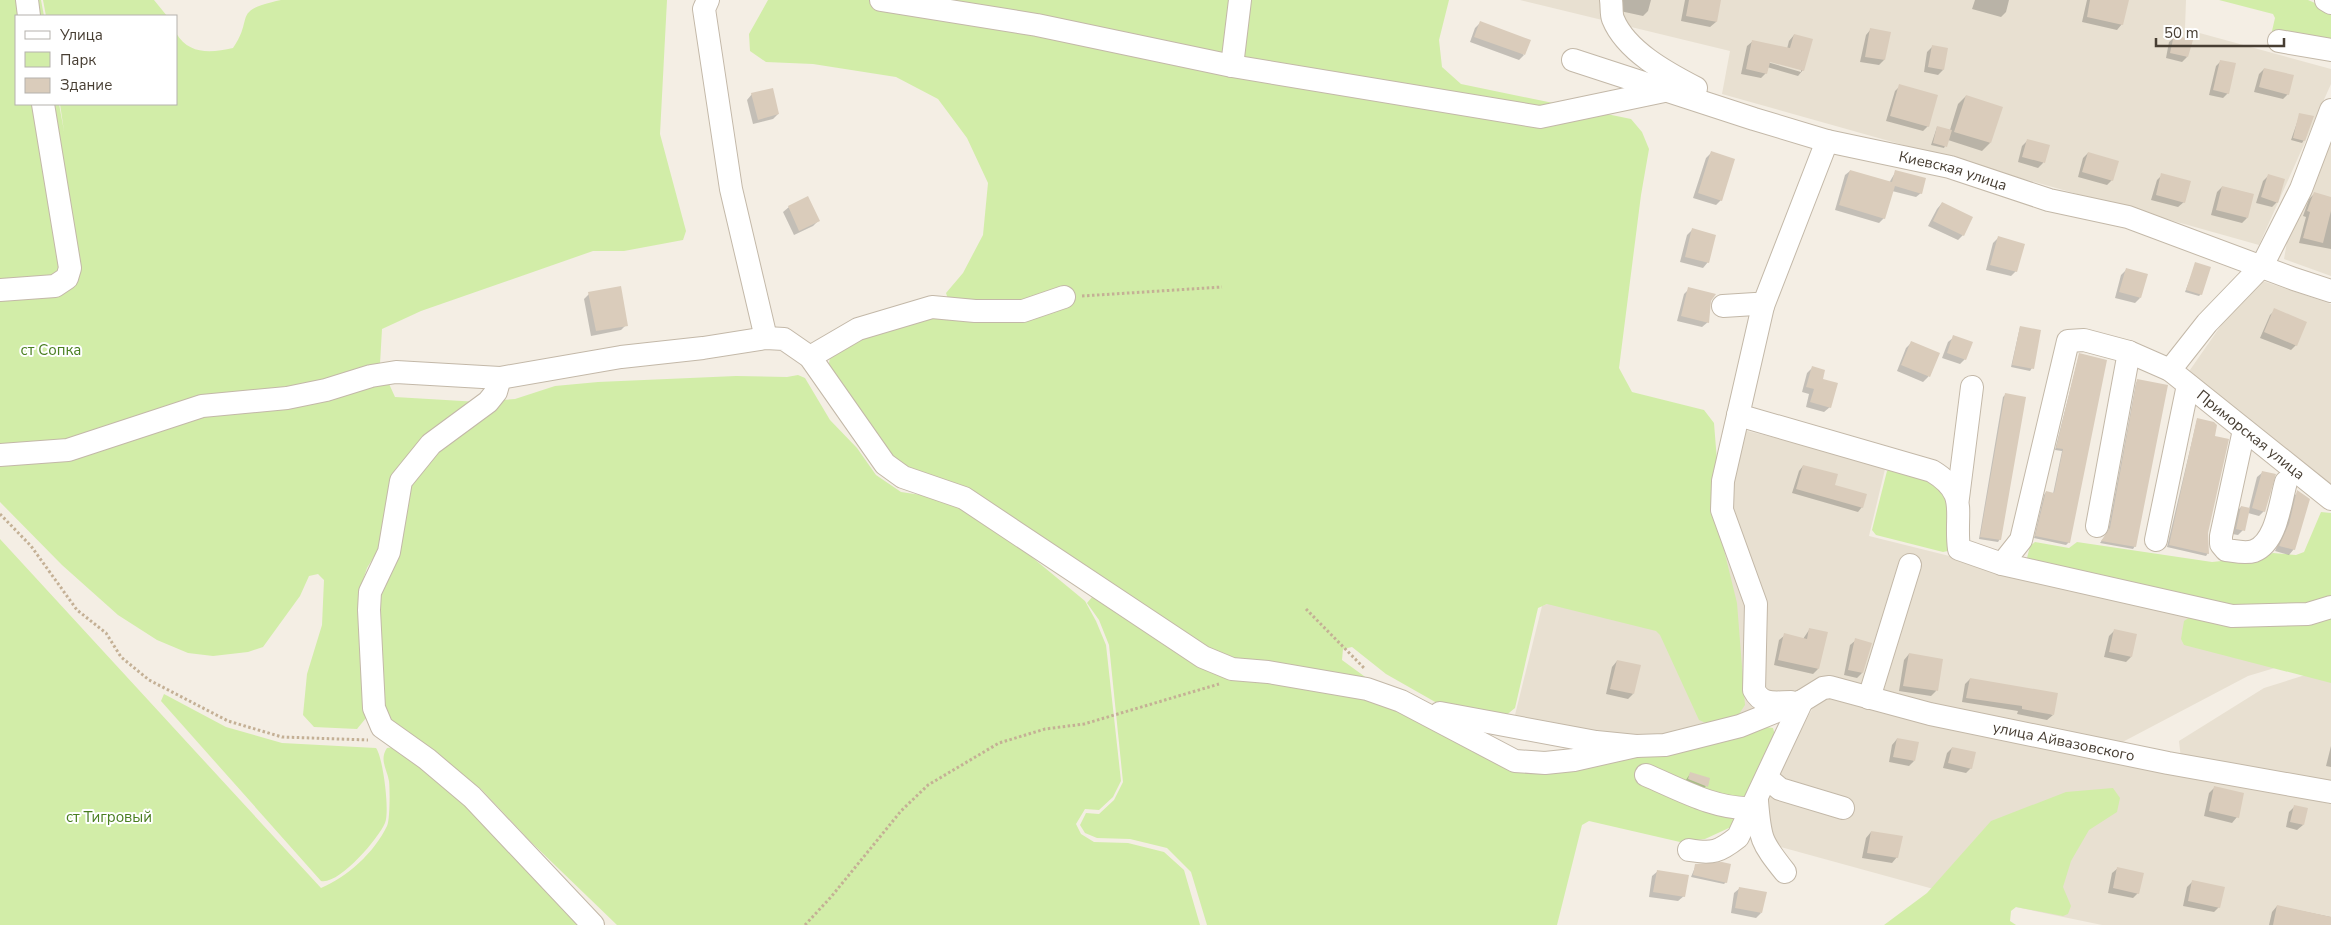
<svg xmlns="http://www.w3.org/2000/svg" width="2331" height="925" font-family="'Nunito Sans',sans-serif">
  <rect width="100%" height="100%" fill="#f4eee4"/>
  <path fill="#e8e0d1" d="M1520,0H2186L2185,29L2331,69V84L2259,245L1722,94L1730,51Z
    M2331,118V276L2284,259L2288,236Z
    M2254,278L2331,304V491L2183,380Z
    M1735,428L1886,465L1869,536L2331,651L2248,676L2115,746L1822,682L1794,701L1636,741L1514,719L1542,606L1708,545Z
    M2331,667V791L2181,759L2179,741L2264,688Z
    M1820,696L2331,804V925H2102L1948,893L1766,843L1763,807L1777,769Z"/>
  <path fill="#d2eda8" d="M0,0H41L44,16H16V104H59L64,131L60,104H176V33C189,55 211,53 233,48C255,17 230,11 281,0H667L660,134L686,231L683,240L624,251H593L421,311L382,329L380,364L395,397L479,402L515,399L555,386L598,382L736,376L787,377L798,375L805,378L830,420L857,448L876,475L901,492L928,496L961,508L1005,535L1085,601L1096,621L1106,645L1121,781L1113,797L1099,810L1085,809L1076,824L1081,834L1094,842L1128,843L1164,852L1184,870L1200,925H617L531,842L481,789L392,724L384,706L383,659L380,633V547L367,568L361,586L366,718L357,729L314,727L303,715L307,674L322,625L324,580L318,574L309,576L300,596L263,647L248,652L213,656L188,653L157,640L118,615L62,565L0,502Z
    M43,0H154L167,16H46Z
    M768,0H1449L1439,40L1442,67L1461,84L1631,119L1642,132L1649,149L1641,195L1619,368L1632,392L1704,410L1714,423L1724,550L1737,603L1745,705L1739,714L1708,724L1699,720L1660,635L1656,631L1547,604L1538,608L1515,708L1504,717L1444,707L1386,674L1352,647L1343,649L1342,660L1368,679L1232,664L904,475L828,370L830,357L866,335L932,315L1070,304L1076,296L1071,290L1023,301L948,299L946,293L963,273L983,235L988,183L967,138L938,99L896,77L813,64L766,62L750,51L749,34Z
    M2219,0H2308L2331,10V44L2273,35L2272,31L2275,18L2273,14Z
    M1892,468L1935,480L1952,502L1951,545L1948,551L1943,552L1876,535L1872,530L1887,471Z
    M2321,512L2331,513V598L2307,605L2234,609L2027,558L2030,546L2035,542L2069,548L2077,542L2212,562L2261,557L2273,553L2296,555L2304,552Z
    M0,539L321,888C347,877 374,853 387,826C390,820 390,789 389,781C387,769 379,760 387,748L394,747L446,784L579,925H0Z
    M1093,596L1200,662L1366,697L1443,730L1513,767L1766,727L1773,728L1775,735L1731,827L1705,839L1680,842L1589,821L1582,825L1557,925H1207L1191,872L1167,848L1130,839L1097,838L1085,833L1080,825L1086,813L1099,814L1114,800L1123,782L1109,645L1099,620L1087,603Z
    M2331,614V683L2184,645L2181,639L2184,621L2190,617Z
    M164,694L226,727L282,743L376,748C383,757 390,812 385,823C378,839 339,885 321,881L161,701Z
    M2113,788L2120,798L2117,812L2089,830L2071,861L2063,887L2071,906L2068,914L2063,916L2016,907L2011,911L2010,921L2016,925H1884L1927,893L1991,821L2066,792Z"/>
  <path fill="#0003" fill-rule="evenodd" d="M1619,0H1651L1648,11L1643,16L1620,11Z
    M1685,0H1720L1716,22L1710,27L1681,21Z
    M1975,0H2009L2006,12L2001,17L1972,9Z
    M2087,0H2127L2122,24L2117,30L2082,22Z
    M1480,23L1524,55L1519,60L1470,42L1475,28Z
    M1871,29L1889,33L1884,60L1879,65L1860,62L1866,35Z
    M1794,35L1803,70L1798,76L1767,67L1766,73L1761,78L1741,74L1747,46L1753,41L1787,49L1789,41ZM1764,59L1801,69V72L1764,61Z
    M2175,37L2187,57L2182,62L2166,58L2169,42Z
    M1932,47L1943,70L1938,75L1924,72L1927,52Z
    M2221,61L2228,93L2223,98L2209,95L2216,66Z
    M2264,69L2288,94L2283,99L2254,92L2259,74Z
    M1900,86L1928,126L1923,131L1886,121L1895,91Z
    M752,94L778,114L773,119L753,124L747,100Z
    M1966,96L1990,143L1982,151L1948,140L1944,148L1931,145L1937,127L1950,130L1958,104Z
    M2300,114L2304,140L2302,143L2291,140Z
    M2028,140L2048,146L2043,163L2038,168L2018,162L2022,146Z
    M1711,153L1721,200L1716,205L1693,198L1706,158Z
    M2088,153L2112,180L2107,185L2078,177L2083,158Z
    M1850,171L1889,183L1896,171L1921,193L1916,197L1892,191L1884,218L1879,223L1835,210L1845,175Z
    M2162,175L2184,202L2178,207L2151,200L2157,180Z
    M2268,176L2277,202L2272,207L2256,203L2263,181Z
    M2222,187L2247,218L2242,223L2211,215L2217,192Z
    M2314,194L2331,198V249L2299,243L2306,217L2303,216L2309,199Z
    M1942,203L1963,235L1958,240L1928,226L1937,209Z
    M789,207L818,221L813,226L794,235L783,212Z
    M1692,230L1708,262L1703,268L1680,262L1687,235Z
    M1998,238L2016,271L2011,276L1986,270L1993,243Z
    M2196,263L2201,294L2199,296L2185,292Z
    M2126,270L2140,298L2135,303L2115,298L2121,275Z
    M1689,289L1710,300L1708,322L1702,327L1677,321L1684,294Z
    M589,294L626,325L621,330L591,336L584,299Z
    M2275,310L2296,345L2291,350L2260,338L2270,315Z
    M2020,327L2032,368L2030,371L2011,367Z
    M1954,337L1965,359L1960,364L1942,358L1948,342Z
    M1912,342L1938,354L1928,377L1923,382L1897,371L1906,348Z
    M2079,355L2069,542L2066,545L2034,538L2044,495L2046,492L2053,494L2062,451L2055,450Z
    M1813,367L1821,380L1830,407L1824,412L1806,407L1809,394L1802,392L1807,373Z
    M2138,380L2135,546L2133,549L2100,543L2108,532L2136,383Z
    M2006,394L2000,539L1998,542L1979,539L2003,397Z
    M2197,420L2207,533L2208,553L2206,556L2167,547Z
    M1803,466L1834,486L1862,507L1858,512L1792,493L1799,471Z
    M2263,472L2264,511L2259,516L2248,513L2243,530L2238,535L2232,534L2236,512L2241,507L2249,509L2257,477Z
    M2298,492L2294,549L2289,555L2275,551L2284,531L2293,497Z
    M1809,630L1818,669L1813,674L1774,665L1779,640L1785,635L1803,639Z
    M2114,631L2131,657L2126,662L2104,657L2109,636Z
    M1856,640L1862,673L1857,678L1844,675L1850,645Z
    M1909,654L1942,660L1936,691L1931,696L1899,691L1904,660Z
    M1617,661L1633,694L1628,699L1606,694L1612,667Z
    M1970,679L2053,715L2047,720L2017,714L2018,711L1962,702L1965,684Z
    M1897,739L1914,761L1909,766L1889,762L1892,745Z
    M2331,746V767L2326,766Z
    M1952,748L1971,768L1966,773L1943,768L1947,753Z
    M1690,774L1706,786L1701,791L1683,784Z
    M2215,787L2237,817L2232,823L2204,816L2209,793Z
    M2295,806L2303,825L2297,830L2286,827L2289,812Z
    M1871,832L1897,857L1892,863L1862,858L1866,838Z
    M1696,865L1726,882L1724,884L1691,877Z
    M2118,868L2138,893L2133,898L2108,893L2112,873Z
    M1658,871L1684,896L1678,901L1649,897L1652,876Z
    M2193,881L2219,907L2214,912L2183,906L2187,887Z
    M1740,888L1761,913L1756,918L1731,913L1734,893Z
    M2277,906L2331,917V925H2269L2272,912Z"/>
  <path fill="#daccbb" d="M1689,0H1721L1717,22L1686,16Z
    M2090,0H2129L2123,25L2087,17Z
    M1480,21L1531,40L1525,55L1474,37Z
    M1870,28L1891,32L1885,60L1865,57Z
    M1794,34L1813,39L1804,71L1770,62L1767,74L1746,69L1752,40L1790,48Z
    M2174,35L2193,40L2188,57L2170,53Z
    M1932,45L1948,48L1944,70L1928,67Z
    M2220,60L2236,63L2229,94L2213,90Z
    M2264,68L2294,75L2289,95L2259,87Z
    M1899,84L1938,95L1929,127L1890,116Z
    M773,88L779,114L758,120L751,93Z
    M1966,95L2003,107L1991,143L1954,132Z
    M2299,113L2314,116L2305,141L2293,138Z
    M1937,126L1952,130L1947,147L1933,143Z
    M2027,139L2050,145L2045,163L2022,157Z
    M1711,151L1735,159L1722,201L1698,193Z
    M2088,152L2119,161L2113,181L2082,172Z
    M1850,170L1892,182L1895,170L1926,178L1922,194L1895,186L1885,219L1839,205Z
    M2161,173L2191,181L2185,203L2156,195Z
    M2268,174L2285,179L2278,203L2261,197Z
    M2222,186L2254,194L2248,218L2216,210Z
    M2314,192L2331,197V211L2323,243L2303,238L2310,212L2307,211Z
    M808,196L820,221L799,231L788,206Z
    M1942,202L1973,217L1964,236L1933,221Z
    M1692,228L1716,235L1709,263L1685,257Z
    M1998,236L2025,244L2017,272L1990,265Z
    M2195,262L2211,267L2202,295L2186,290Z
    M2126,268L2148,274L2141,298L2119,292Z
    M621,286L628,326L596,331L588,292Z
    M1688,287L1716,294L1711,301L1709,323L1681,316Z
    M2274,308L2307,322L2297,346L2264,332Z
    M2020,326L2041,330L2034,369L2012,365Z
    M1953,335L1973,342L1966,360L1947,353Z
    M1911,341L1940,353L1930,377L1901,365Z
    M2079,353L2107,360L2070,543L2035,536L2046,491L2054,493L2063,449L2056,448Z
    M1812,366L1825,370L1823,379L1838,383L1831,408L1810,402L1814,389L1806,387Z
    M2137,379L2168,385L2136,547L2101,541L2110,528Z
    M2005,393L2026,397L2001,540L1980,537Z
    M2197,418L2214,422L2217,425L2215,436L2229,439L2208,533L2209,554L2169,545Z
    M1803,465L1838,474L1835,485L1867,494L1863,508L1796,489Z
    M2262,471L2276,474L2265,512L2252,508Z
    M2297,490L2310,499L2295,550L2279,546L2289,524Z
    M2241,506L2250,508L2245,531L2236,529Z
    M1809,628L1828,632L1819,669L1778,660L1784,633L1807,639Z
    M2114,629L2137,634L2132,657L2109,652Z
    M1855,638L1872,643L1863,673L1848,670Z
    M1909,653L1943,659L1938,691L1903,686Z
    M1617,660L1641,665L1634,694L1610,689Z
    M1970,678L2058,693L2054,715L2022,709V706L1966,698Z
    M1897,738L1919,742L1915,761L1893,757Z
    M1952,747L1976,752L1972,769L1948,763Z
    M1690,772L1710,778L1708,787L1688,779Z
    M2214,786L2244,793L2239,818L2209,811Z
    M2294,805L2308,808L2304,825L2290,822Z
    M1871,831L1903,836L1898,858L1867,853Z
    M1722,862L1731,864L1727,883L1693,875L1695,864Z
    M2117,867L2144,873L2139,894L2113,888Z
    M1657,870L1689,875L1685,897L1653,892Z
    M2192,880L2225,887L2220,908L2188,901Z
    M1739,887L1767,892L1762,913L1735,908Z
    M2277,905L2331,917V925H2273Z"/>
  <g fill="none" stroke-linecap="round" stroke-linejoin="round">
    <g stroke="#c3b8a8" stroke-width="24">
      <g id="minor">
        <path d="M27,0L29,16"/>
        <path d="M708,0L704,9L731,189L766,338"/>
        <path d="M881,0L1037,25L1232,66L1540,117L1669,90"/>
        <path d="M1611,0C1612,6 1611,14 1613,19C1626,51 1667,73 1696,88"/>
        <path d="M2326,0L2331,3"/>
        <path d="M2279,41L2331,50"/>
        <path id="s1" d="M1573,60L1754,119L1827,141L1950,167L2049,200L2128,217L2294,279L2331,291"/>
        <path d="M1232,66L1240,0"/>
        <path d="M0,290L55,286L67,278L70,268L43,104"/>
        <path d="M1723,306L1755,304L1763,306"/>
        <path d="M810,357L858,329L932,307L975,311H1023L1064,297"/>
        <path d="M2170,370L2207,323L2262,266L2301,189L2331,110"/>
        <path d="M1738,415L1932,471C1970,494 1954,512 1959,549L2002,564L2232,616L2308,614L2331,607"/>
        <path d="M2244,430L2221,536V544L2226,550C2235,551 2245,554 2254,551C2277,542 2280,502 2286,482"/>
        <path d="M0,455L68,450L202,406L287,398L326,390L371,376L396,372L500,378"/>
        <path d="M1958,498L1972,387"/>
        <path d="M2097,526L2129,352"/>
        <path d="M2156,540L2188,385"/>
        <path id="s2" d="M2002,564L2021,540L2068,341L2084,340L2129,352L2170,370L2331,499"/>
        <path d="M1869,698L1910,565"/>
        <path d="M1791,702C1775,702 1762,706 1754,690L1756,604L1722,510L1723,481L1763,306L1827,141"/>
        <path id="s3" d="M1440,713L1596,742L1636,746L1665,745L1740,726L1802,701L1823,688L1830,687L1930,714L2168,763L2331,792"/>
        <path d="M1646,775C1679,789 1716,810 1752,808"/>
        <path d="M1767,778L1780,789L1843,808"/>
        <path d="M1757,801C1760,839 1761,842 1785,872"/>
        <path d="M1689,850C1713,854 1719,852 1738,837L1802,701"/>
        <path d="M593,925L472,797L427,759L382,727L374,708L369,610L370,592L389,552L401,481L431,444L488,402L496,392L500,378L621,357L703,348L766,338L784,339L810,357L885,464L903,477L964,498L1203,657L1232,669L1268,672L1367,689L1401,701L1515,761L1545,763L1574,760L1636,746"/>
      </g>
    </g>
    <path stroke="#c4b095" stroke-width="3" stroke-dasharray="2.5 2.5" stroke-linecap="butt" d="M1082,296L1222,287
      M0,514L31,546L77,610L106,633L121,657L149,680L228,721L282,737L368,740
      M1306,609L1365,669
      M805,925L831,897L901,811L928,785L999,743L1045,729L1084,724L1219,684"/>
    <use href="#minor" stroke="#fff" stroke-width="22"/>
  </g>
  <g text-anchor="middle" stroke-width="4" stroke-linejoin="round" paint-order="stroke">
    <g font-size="15" fill="#473e33" stroke="#fff">
      <text dy="5" stroke="none"><textPath href="#s1" startOffset="396">Киевская улица</textPath></text>
      <text dy="5" stroke="none"><textPath href="#s2" startOffset="446">Приморская улица</textPath></text>
      <text dy="5" stroke="none"><textPath href="#s3" startOffset="644">улица Айвазовского</textPath></text>
    </g>
    <g font-size="15" fill="#497e20" stroke="#fff">
      <text x="51" y="355">ст Сопка</text>
      <text x="109" y="822">ст Тигровый</text>
    </g>
  </g>
  <rect x="15" y="15" width="162" height="90" fill="#ffffff" stroke="#b5b2ad"/>
  <rect x="25" y="31" width="25" height="8" fill="#ffffff" stroke="#b5b2ad"/>
  <text x="60" y="40" font-size="15" fill="#473e33">Улица</text>
  <rect x="25" y="52" width="25" height="15" fill="#d2eda8" stroke="#b5b2ad"/>
  <text x="60" y="65" font-size="15" fill="#473e33">Парк</text>
  <rect x="25" y="78" width="25" height="15" fill="#daccbb" stroke="#b5b2ad"/>
  <text x="60" y="90" font-size="15" fill="#473e33">Здание</text>
  <path d="M2156 38v8h128v-8" fill="none" stroke="#473e33" stroke-width="2.5"/>
  <text x="2164" y="38" font-size="15" fill="#473e33" stroke="#ffffff" stroke-width="4" paint-order="stroke">50 m</text>
</svg>
